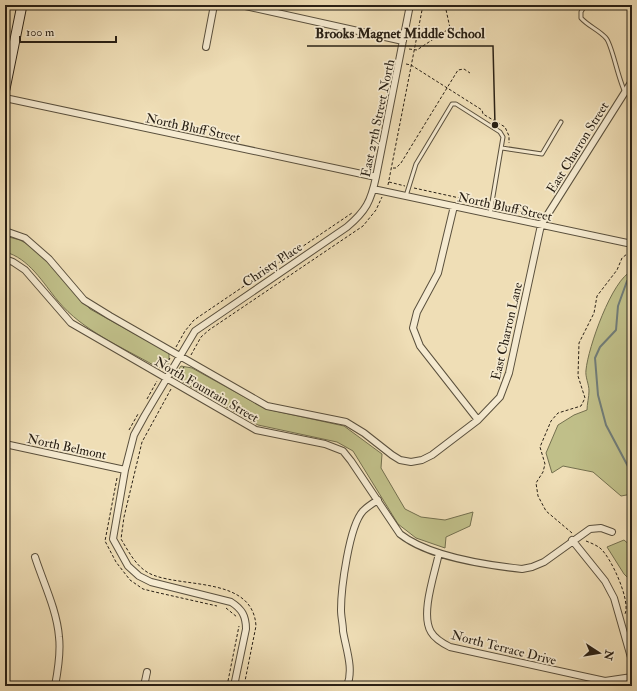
<svg xmlns="http://www.w3.org/2000/svg" width="637" height="691" font-family="'IM FELL Double Pica',serif">
  <rect width="100%" height="100%" fill="#efdeb6"/>
  <filter id="stains"><feTurbulence type="fractalNoise" baseFrequency=".005" numOctaves="4"/><feColorMatrix values="0 0 0 0 .2 0 0 0 0 .09 0 0 0 0 .02 0 0 0 .5 -.17"/></filter>
  <radialGradient id="worn" r=".72"><stop offset=".6" stop-color="#630" stop-opacity="0"/><stop offset="1" stop-color="#630" stop-opacity=".3"/></radialGradient>
  <path fill="#c0bf89" stroke="#74704f" d="M5,236L20,240L29,245L47,261L90,309L169,353V363L166,369L155,366C122,347 83,331 58,301C43,283 29,258 5,252Z
    M632,271V494L621,496L593,472L563,466L552,473L546,453L558,425L574,415L587,410C587,404 589,397 589,391C589,384 585,377 586,370C588,348 612,279 632,271Z
    M181,366L192,368L266,409L344,426L382,454L381,468L405,509L421,517L445,520L473,512L470,526L446,537L445,548L416,538L398,524L353,451L337,442L258,425L181,381C177,375 177,371 181,366Z
    M624,540L632,547V582L624,574L607,547Z"/>
  <g fill="none" stroke-linecap="round" stroke-linejoin="round">
    <path stroke="#707c78" stroke-width="2" d="M632,280L627,281L618,306L616,330L600,347L595,358L598,395L606,425L632,474"/>
    <g stroke="#5a503d" stroke-width="5">
      <path id="lane" d="M585,5L581,12V18C588,26 599,30 606,38C612,44 618,79 625,92
        M502,148L542,154L561,122
        M406,196L416,164L452,104H456L500,132L503,137L490,214"/>
    </g>
    <g stroke="#5a503d" stroke-width="8">
      <path id="street" d="M241,5L403,41
        M206,47L214,5
        M5,98L376,177
        M373,189L632,244
        M454,206L438,273L417,312L413,328L420,346L478,420
        M5,231L25,238L49,259L84,300L110,316L267,406L346,422L364,433L392,455L400,460L411,462L422,460L432,455L478,420L500,397L509,373L541,225L632,81
        M5,259L13,262L25,270L71,323L256,430L325,444L343,451L351,461L400,534C429,557 485,565 522,569L532,567L544,562L590,529L601,528L612,532
        M5,444L125,470
        M572,540L605,581L614,598L632,661
        M439,553C435,573 420,614 431,632C435,639 442,643 450,647L605,681L632,677
        M35,557C43,582 57,610 59,637C61,653 58,670 55,686
        M144,686L147,672
        M234,686L246,629C246,616 242,609 231,602L151,582L139,576L128,566L113,539L125,470L134,435L145,415L195,331L347,227C366,211 371,201 376,177L410,5
        M347,686C354,669 346,649 343,631C343,624 341,617 341,610C341,589 349,526 363,511C367,507 373,503 378,500"/>
    </g>
    <g stroke="#292015" stroke-width="11">
      <path id="secondary" d="M5,89L22,5"/>
    </g>
    <path stroke="#292015" stroke-width="1" stroke-dasharray="3 2" stroke-linecap="butt" d="M445,5L450,28L457,32
      M409,49L417,50L450,28
      M406,64L411,65L482,110L483,114L505,127L509,136V143
      M393,168H396L401,163L458,70L464,69L470,73
      M389,182L405,186
      M388,185L423,5
      M414,188L487,204
      M496,206L540,216
      M176,347L185,331L194,320L352,213
      M191,355L201,337L209,330L363,226L376,210L382,197
      M163,369L170,358
      M177,378L184,367
      M171,389L142,442L124,517L121,539C129,552 137,569 153,575C186,588 253,577 256,626L244,686
      M147,399L157,381
      M129,430L138,414
      M117,478L105,541L116,562L130,580L143,589L155,592L217,606
      M572,533L546,511L538,496L536,483L543,472L545,464L540,447L551,421L558,413L581,406L585,398L578,376L579,343L594,313L597,296L617,270L622,258L632,250
      M586,541C591,543 596,545 600,548C611,557 631,601 625,614
      M226,608L237,617
      M227,686L239,626"/>
    <use href="#lane" stroke="#f5ead0" stroke-width="3"/>
    <use href="#street" stroke="#f5ead0" stroke-width="6"/>
    <use href="#secondary" stroke="#f5ead0" stroke-width="9"/>
  </g>
  <g text-anchor="middle" stroke-width="3.5" stroke-linejoin="round" paint-order="stroke">
    <g font-size="13" fill="#292015" stroke="#f5ead0">
      <text transform="translate(377 118) rotate(-78)" y="5">East 27th Street North</text>
      <text transform="translate(193 127) rotate(12)" y="5">North Bluff Street</text>
      <text transform="translate(577 147) rotate(-58)" y="5">East Charron Street</text>
      <text transform="translate(505 206) rotate(12)" y="5">North Bluff Street</text>
      <text transform="translate(272 264) rotate(-34)" y="5">Christy Place</text>
      <text transform="translate(506 331) rotate(-77)" y="5">East Charron Lane</text>
      <text transform="translate(207 389) rotate(30)" y="5">North Fountain Street</text>
      <text transform="translate(67 446) rotate(12)" y="5">North Belmont</text>
      <text transform="translate(504 647) rotate(14)" y="5">North Terrace Drive</text>
    </g>
  </g>
  <path fill="none" stroke="#292015" stroke-width="1.5" d="M495 125L493 46H307"/>
  <circle fill="#292015" stroke="#f5ead0" stroke-width="1.5" cx="495" cy="125" r="4"/>
  <g font-size="14" text-anchor="middle" font-weight="bold" fill="#292015" stroke="#f5ead0" stroke-width="3.5" stroke-linejoin="round" paint-order="stroke">
    <text x="400" y="38">Brooks Magnet Middle School</text>
  </g>
  <rect width="637" height="691" fill="none" stroke="#efdeb6" stroke-width="20"/>
  <rect x="6" y="6" width="625" height="679" fill="none" stroke="#292015" stroke-width="2"/>
  <rect x="10" y="10" width="617" height="671" fill="none" stroke="#292015"/>
  <g transform="translate(599 653) rotate(102)" stroke="#f5ead0" stroke-width="3" paint-order="stroke">
  <path d="M0-3L7 15L0 10L-7 15Z" fill="#292015"/>
  <text y="-6" font-size="11" font-weight="bold" text-anchor="middle" fill="#292015">N</text>
  </g>
  <path d="M20 36v6h96v-6" fill="none" stroke="#292015" stroke-width="2"/>
  <text x="26" y="36" font-size="12" fill="#292015" stroke="#f5ead0" stroke-width="3" paint-order="stroke">100 m</text>
  <rect width="100%" height="100%" filter="url(#stains)"/>
  <rect width="100%" height="100%" fill="url(#worn)"/>
</svg>
